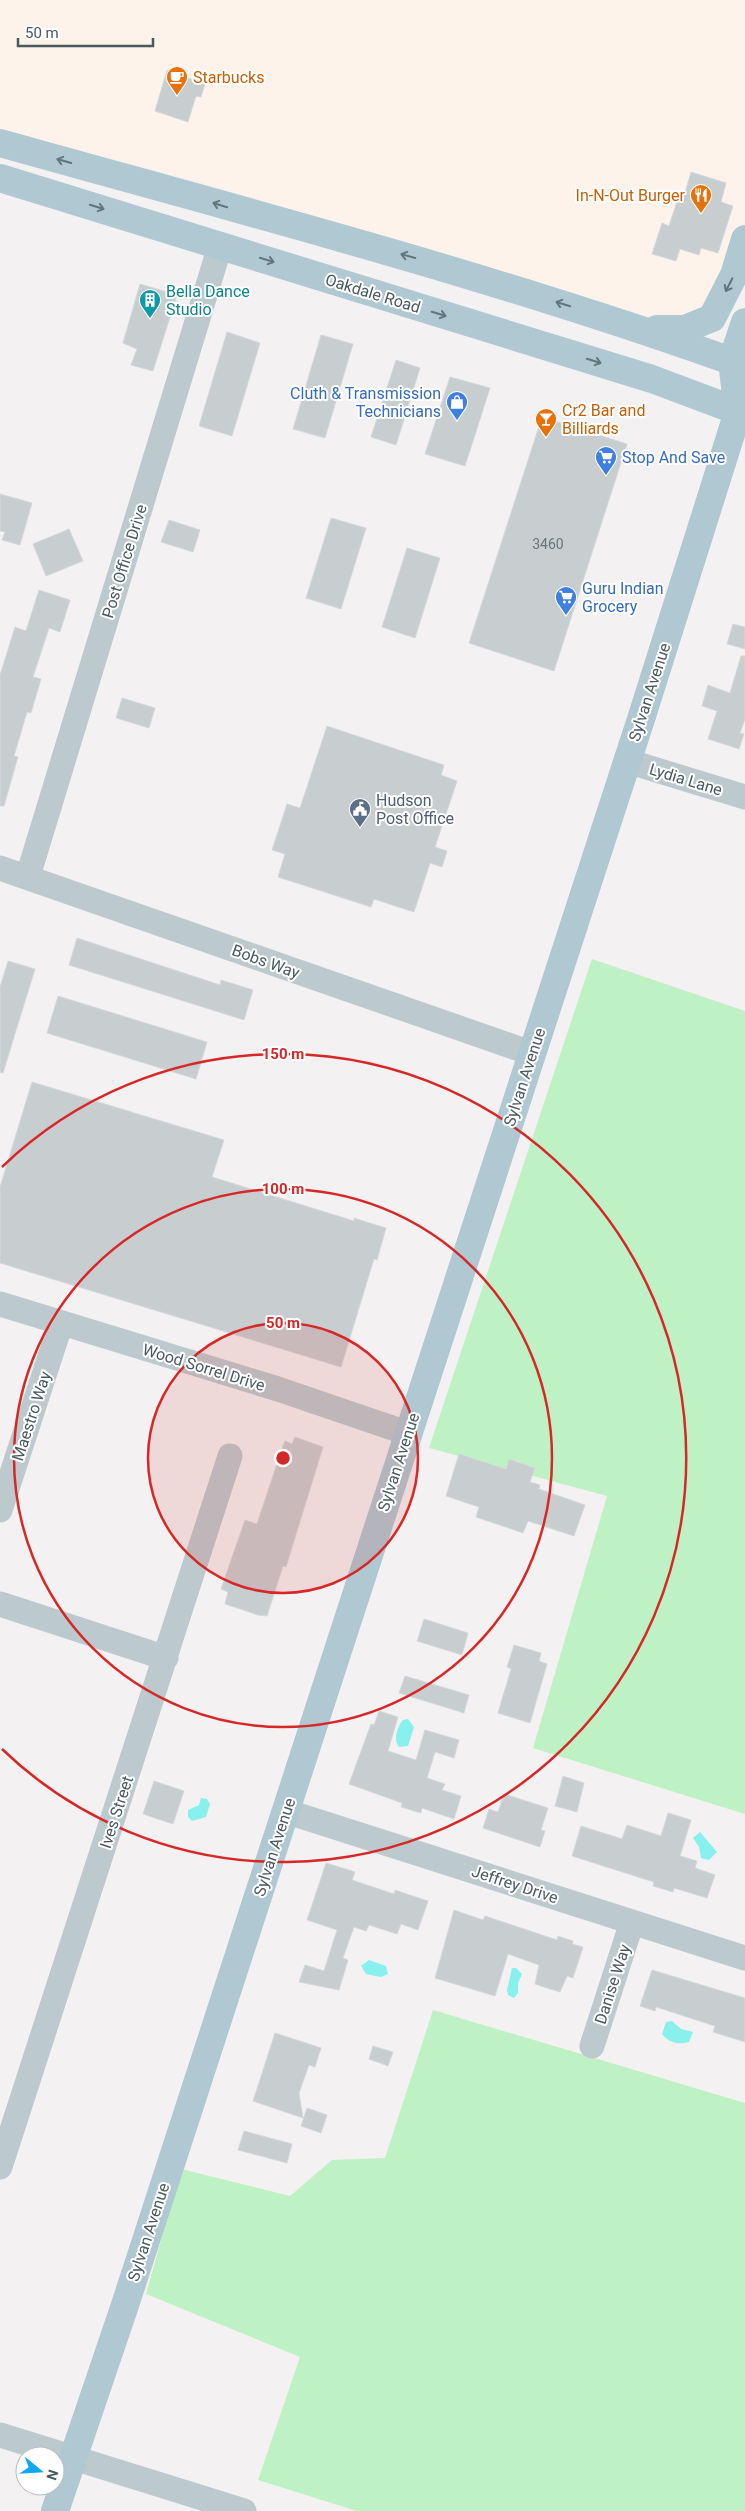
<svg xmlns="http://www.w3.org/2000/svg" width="745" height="2511" font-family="Roboto,sans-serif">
  <rect width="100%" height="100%" fill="#f3f1f1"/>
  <path fill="#fdf3eb" d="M0,0H745V226L708,334L203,183L0,129Z"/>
  <path fill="#bef2c5" d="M592,959L745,1011V1814L533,1748L607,1496L429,1448Z
    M433,2010L745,2103V2511H357L258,2480L300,2357L146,2294L181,2169L290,2196L332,2160L385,2158Z"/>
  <path fill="#89f1ed" d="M408,1719L414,1727L408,1746L399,1747C393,1740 397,1727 403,1720Z
    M201,1798L207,1799L210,1804L206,1817L192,1821L188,1817V1810L199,1805Z
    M700,1832L717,1852L709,1860L701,1858L699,1847L693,1838Z
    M369,1960L386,1966L388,1974L381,1977L366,1974L361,1966Z
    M512,1968H516L522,1974L518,1983V1993L514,1998L508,1995L507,1990Z
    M672,2021L681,2029L693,2032L689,2042C679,2045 669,2043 662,2034L666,2022Z"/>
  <path fill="#c8cdd0" stroke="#d5d9dc" d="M167,70L205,84L201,97L196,96L188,122L155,111Z
    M691,172L726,183L721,202L733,206L718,253L701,248L699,255L680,249L676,261L652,254L662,223L669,226L680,192L685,193Z
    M140,284L177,295L153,371L131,365L137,349L123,343Z
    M227,332L260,343L232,436L199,426Z
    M321,335L353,344L325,438L293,429Z
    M396,360L420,368L396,445L371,437Z
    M450,377L490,388L465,466L425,454Z
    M542,417L627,444L554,671L469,643Z
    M0,494L32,503L20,545L2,540L5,532L0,531Z
    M331,518L366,528L341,609L306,598Z
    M169,520L200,530L193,552L161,542Z
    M69,529L83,561L46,576L33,544Z
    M407,548L440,558L415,638L382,627Z
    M39,590L70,600L60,632L49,628L33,677L41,679L31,713L27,712L14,756L18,757L4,806H0V675L15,627L26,631Z
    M733,624L745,627V649L727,644Z
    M741,656H745V719L740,733L744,734L739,749L708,739L717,711L702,706L708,685L730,693Z
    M122,698L155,708L149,728L116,718Z
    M327,726L444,765L441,775L457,781L435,847L447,851L442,867L430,863L414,912L374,899L371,907L278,877L285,854L272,850L287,804L300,808Z
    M77,938L220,985L221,980L253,990L244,1020L69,965Z
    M8,961L35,969L3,1073L0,1072V987Z
    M58,996L207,1042L196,1079L47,1033Z
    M32,1082L224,1140L212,1177L354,1221V1218L386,1228L377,1260L374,1259L341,1367L0,1263V1187Z
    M295,1437L323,1447L286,1567L283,1566L267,1616L258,1615L225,1604L228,1592L221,1589L245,1520L257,1524L283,1446L285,1441L292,1444Z
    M459,1454L506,1469L509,1459L535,1468L530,1482L540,1485L539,1489L585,1505L574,1536L528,1521L523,1533L476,1517L479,1507L446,1496Z
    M424,1619L468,1633L462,1655L417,1641Z
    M514,1645L541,1653L539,1661L547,1664L530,1723L498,1713L511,1669L507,1667Z
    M405,1676L469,1695L464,1713L399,1693Z
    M379,1711L398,1717L388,1751L416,1760L425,1730L459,1740L454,1758L435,1752L427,1778L445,1784L442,1790L461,1796L454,1819L422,1808L421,1813L401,1807L402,1803L349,1784L371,1724L374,1725Z
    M563,1776L584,1783L577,1812L555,1806Z
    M154,1781L184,1791L173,1824L143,1814Z
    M504,1794L548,1808L541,1830L545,1831L540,1847L483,1828L489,1809L498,1812Z
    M668,1813L691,1820L680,1856L697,1861L695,1868L715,1875L707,1898L674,1888L673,1892L653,1886L654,1882L572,1856L581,1826L622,1839L627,1825L661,1836Z
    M326,1863L355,1872L352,1880L394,1894L395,1890L428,1901L418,1930L401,1924L397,1934L369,1925L366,1931L354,1927L343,1958L348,1960L339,1990L299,1982L305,1965L324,1971L337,1930L307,1920Z
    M454,1910L483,1920L485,1916L557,1940L558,1936L573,1941L572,1944L583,1947L573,1978L567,1976L560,1992L535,1984L539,1965L508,1954L495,1996L435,1978Z
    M652,1970L745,1998V2042L713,2032L715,2026L656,2007L655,2011L640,2006Z
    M275,2033L321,2048L315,2067L309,2065L299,2093L303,2118L253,2101Z
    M373,2046L393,2052L388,2066L369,2059Z
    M307,2108L327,2115L321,2133L301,2126Z
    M244,2131L292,2144L287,2163L238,2150Z"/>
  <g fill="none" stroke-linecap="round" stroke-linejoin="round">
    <path stroke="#bccace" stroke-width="25" d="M627,761L745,797
      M0,868L531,1053
      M28,876L220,246
      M0,1304L278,1389L407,1433
      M0,1510L61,1323
      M0,1604L166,1658
      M285,1811L745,1958
      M592,2046L632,1922
      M0,2167L230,1456
      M0,2435L244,2511"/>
    <path stroke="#b0c8d1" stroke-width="28" d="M0,143C250,213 501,278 745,366
      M0,178L652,379L745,414
      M657,329H685L712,318L734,275L745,239
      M738,412L732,361L745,322
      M55,2511L124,2308L642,716L738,412L745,402"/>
  </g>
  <defs><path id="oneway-shaft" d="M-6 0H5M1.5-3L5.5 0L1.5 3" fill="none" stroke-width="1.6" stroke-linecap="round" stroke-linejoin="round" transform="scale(1.25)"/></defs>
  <g stroke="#62767c">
    <use href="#oneway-shaft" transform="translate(64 161) rotate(-164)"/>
    <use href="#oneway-shaft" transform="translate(220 205) rotate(-163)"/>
    <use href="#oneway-shaft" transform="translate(97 207) rotate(17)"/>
    <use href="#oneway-shaft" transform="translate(408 256) rotate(-165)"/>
    <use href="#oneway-shaft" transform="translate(267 260) rotate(17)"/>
    <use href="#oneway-shaft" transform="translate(729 285) rotate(117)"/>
    <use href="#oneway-shaft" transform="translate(563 304) rotate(-163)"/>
    <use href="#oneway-shaft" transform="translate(439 314) rotate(17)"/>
    <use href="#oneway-shaft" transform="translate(594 361) rotate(17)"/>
  </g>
  <circle cx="283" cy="1458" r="135" fill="#d62828" fill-opacity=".12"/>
  <g fill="none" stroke="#d62828" stroke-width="2.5">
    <circle cx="283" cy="1458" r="135"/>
    <circle cx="283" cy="1458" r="269"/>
    <path d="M2 1167A404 404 0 1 1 2 1749"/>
  </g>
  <defs>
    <g id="cafe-pin" transform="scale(1.125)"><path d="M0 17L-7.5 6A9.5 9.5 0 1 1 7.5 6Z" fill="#e8710a" stroke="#fff"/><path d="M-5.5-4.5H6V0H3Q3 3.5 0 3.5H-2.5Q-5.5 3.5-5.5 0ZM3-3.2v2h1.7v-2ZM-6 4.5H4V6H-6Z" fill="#fff"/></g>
    <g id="restaurant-pin" transform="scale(1.125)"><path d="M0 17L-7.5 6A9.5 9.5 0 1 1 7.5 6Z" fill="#e8710a" stroke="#fff"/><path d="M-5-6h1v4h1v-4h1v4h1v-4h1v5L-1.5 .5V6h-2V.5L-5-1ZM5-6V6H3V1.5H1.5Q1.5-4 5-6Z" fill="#fff"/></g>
    <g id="building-pin" transform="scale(1.125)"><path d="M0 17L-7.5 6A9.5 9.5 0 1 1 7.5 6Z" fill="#0f9aa8" stroke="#fff"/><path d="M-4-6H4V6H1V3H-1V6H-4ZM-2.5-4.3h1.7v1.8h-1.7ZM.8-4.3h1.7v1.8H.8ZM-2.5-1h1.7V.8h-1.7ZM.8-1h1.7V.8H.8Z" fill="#fff"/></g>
    <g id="shop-pin" transform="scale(1.125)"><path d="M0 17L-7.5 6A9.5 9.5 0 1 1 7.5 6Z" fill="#3f7fe0" stroke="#fff"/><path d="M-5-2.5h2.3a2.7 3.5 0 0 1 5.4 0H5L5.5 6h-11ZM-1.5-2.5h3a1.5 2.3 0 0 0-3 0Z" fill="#fff"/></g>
    <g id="bar-pin" transform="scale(1.125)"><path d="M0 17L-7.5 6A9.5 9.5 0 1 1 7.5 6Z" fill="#e8710a" stroke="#fff"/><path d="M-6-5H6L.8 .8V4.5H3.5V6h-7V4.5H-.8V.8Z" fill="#fff"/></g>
    <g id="supermarket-pin" transform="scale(1.125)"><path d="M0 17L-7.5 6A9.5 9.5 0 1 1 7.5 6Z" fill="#3f7fe0" stroke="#fff"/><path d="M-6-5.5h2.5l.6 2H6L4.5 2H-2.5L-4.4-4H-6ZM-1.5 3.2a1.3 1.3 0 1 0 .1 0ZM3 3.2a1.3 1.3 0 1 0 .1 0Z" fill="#fff"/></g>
    <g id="civic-pin" transform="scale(1.125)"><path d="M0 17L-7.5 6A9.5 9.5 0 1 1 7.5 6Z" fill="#5c6f8a" stroke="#fff"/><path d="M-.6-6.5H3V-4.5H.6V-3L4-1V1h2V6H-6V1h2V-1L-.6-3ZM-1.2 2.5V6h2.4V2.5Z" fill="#fff"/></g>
  </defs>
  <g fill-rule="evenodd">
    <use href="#cafe-pin" x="177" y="77"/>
    <use href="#restaurant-pin" x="701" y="195"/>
    <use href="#building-pin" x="150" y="300"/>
    <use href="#shop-pin" x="457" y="402"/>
    <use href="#bar-pin" x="546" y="419"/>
    <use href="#supermarket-pin" x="606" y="457"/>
    <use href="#supermarket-pin" x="566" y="597"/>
    <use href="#civic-pin" x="360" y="809"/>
  </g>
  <g text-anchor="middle" stroke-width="4" stroke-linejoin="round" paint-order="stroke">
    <g font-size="14" fill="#68777b">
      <text x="548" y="549">3460</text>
    </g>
    <g font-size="16" fill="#c56008" stroke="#fff" text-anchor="start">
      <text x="193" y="83">Starbucks</text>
      <text x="685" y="201" text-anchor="end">In-N-Out Burger</text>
      <text x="562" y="416">Cr2 Bar and<tspan x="562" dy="18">Billiards</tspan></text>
    </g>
    <g font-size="16" fill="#0d838f" stroke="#fff" text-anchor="start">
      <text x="166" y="297">Bella Dance<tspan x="166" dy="18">Studio</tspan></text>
    </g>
    <g font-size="16" fill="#485a5f" stroke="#fff">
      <text transform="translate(373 293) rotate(17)" y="6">Oakdale Road</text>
      <text transform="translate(124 561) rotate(-73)" y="6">Post Office Drive</text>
      <text transform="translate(649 692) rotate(-72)" y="6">Sylvan Avenue</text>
      <text transform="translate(686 779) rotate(17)" y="6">Lydia Lane</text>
      <text transform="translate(266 961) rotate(20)" y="6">Bobs Way</text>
      <text transform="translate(524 1077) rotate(-72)" y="6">Sylvan Avenue</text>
      <text transform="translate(204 1367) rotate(17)" y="6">Wood Sorrel Drive</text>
      <text transform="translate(31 1416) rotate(-72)" y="6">Maestro Way</text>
      <text transform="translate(398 1462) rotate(-72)" y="6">Sylvan Avenue</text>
      <text transform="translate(116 1812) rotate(-72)" y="6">Ives Street</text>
      <text transform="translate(274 1847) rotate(-72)" y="6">Sylvan Avenue</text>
      <text transform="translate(515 1884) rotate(18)" y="6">Jeffrey Drive</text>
      <text transform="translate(612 1984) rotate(-72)" y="6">Danise Way</text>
      <text transform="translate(148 2232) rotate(-72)" y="6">Sylvan Avenue</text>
    </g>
    <g font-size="16" fill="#366cbe" stroke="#fff" text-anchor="start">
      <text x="441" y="399" text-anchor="end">Cluth &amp; Transmission<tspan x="441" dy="18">Technicians</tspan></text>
      <text x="622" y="463">Stop And Save</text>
      <text x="582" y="594">Guru Indian<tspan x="582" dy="18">Grocery</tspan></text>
    </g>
    <g font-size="16" fill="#4e5e75" stroke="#fff" text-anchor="start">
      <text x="376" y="806">Hudson<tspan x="376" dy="18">Post Office</tspan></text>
    </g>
  </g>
  <circle cx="283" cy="1458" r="8" fill="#d62828" stroke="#fff" stroke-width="2.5"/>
  <g font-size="15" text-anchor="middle" font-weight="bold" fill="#d62828" stroke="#fff" stroke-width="4" stroke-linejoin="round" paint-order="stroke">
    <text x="283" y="1059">150 m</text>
    <text x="283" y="1194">100 m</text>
    <text x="283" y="1328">50 m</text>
  </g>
  <g transform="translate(40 2471) rotate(108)"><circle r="24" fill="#ffffff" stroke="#b6bdbf"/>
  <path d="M0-4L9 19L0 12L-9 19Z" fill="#10a8ee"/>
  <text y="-8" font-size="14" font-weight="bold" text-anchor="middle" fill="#485a5f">N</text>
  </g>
  <path d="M18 38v8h135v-8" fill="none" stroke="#485a5f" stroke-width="2.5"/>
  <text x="25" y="38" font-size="15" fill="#485a5f" stroke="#ffffff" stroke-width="4" paint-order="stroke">50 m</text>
</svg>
